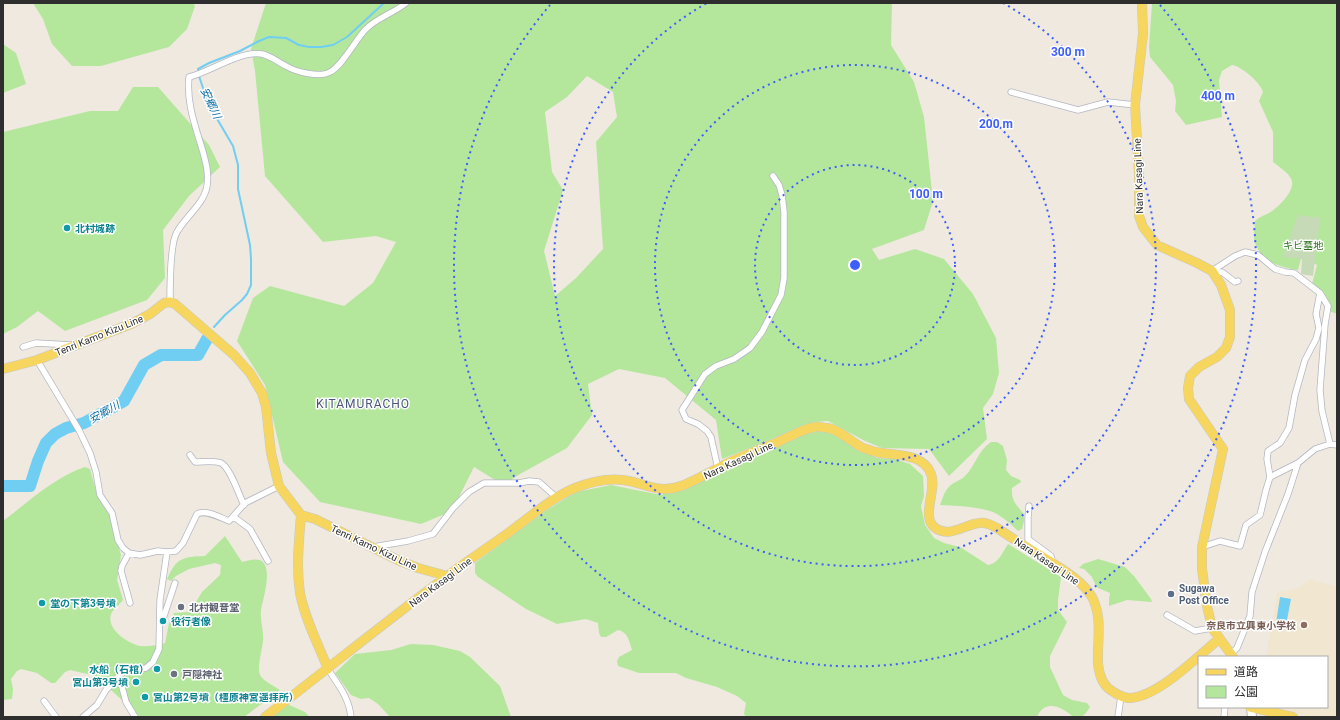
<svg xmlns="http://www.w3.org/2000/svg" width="1340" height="720" font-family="Roboto,'Noto Sans JP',sans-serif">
  <rect width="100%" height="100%" fill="#efe9e0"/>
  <path fill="#f1e7d0" d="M1310,579L1337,587V716L1310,717L1265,707H1327V657H1266L1277,593L1298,588Z"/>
  <path fill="#b4e79c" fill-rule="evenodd" d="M33,3H193L195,6L187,29L169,47L101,66H72L52,44L43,19Z
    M266,3H892L891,45L914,82L924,117L933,201L924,230L872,249L879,260L915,249L944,259L973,294L996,338L999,373L993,394L983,408L987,439L949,476L929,449L882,448L865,441L828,421L815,422L722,459L716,420L665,378L619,369L588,384L592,415L567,448L520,474L503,485L474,467L452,511L421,524L320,502L283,462L265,385L237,341L253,298L270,286L344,306L373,283L396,242L376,236L323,242L265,176L255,71L251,49ZM587,76L613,92L617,117L596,142L603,249L576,278L555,296L544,251L563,190L552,172L545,112L567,97Z
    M1152,3H1337V314L1327,310L1318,297L1319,292L1312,284L1317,265L1307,260L1301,259L1298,270C1280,267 1262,262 1255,243C1253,237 1255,227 1255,221C1259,217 1263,216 1269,213C1278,208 1299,188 1290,177C1286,171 1279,167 1273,162V132L1259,101L1263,92C1261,83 1241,66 1232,65L1222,71L1219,80L1222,117L1186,125L1175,111L1176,101L1173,85L1150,57L1149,47Z
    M3,44L16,53L26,84L3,93Z
    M133,87H158L209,145L220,167L189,196L163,230L165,278L147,300L65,331L38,311L17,327L3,334V132L90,111H118Z
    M813,430L832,432L877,458L895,459L910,464L923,476L924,496L921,506L925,525L934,538L944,543L960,547L988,565C999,563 1002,553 1008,544L1061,577L1058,600V610L1067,622L1050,656V667L1063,695L1072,700L1087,703L1090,707C1084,716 1084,717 1073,717C1068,711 1054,703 1046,707C1041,709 1039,713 1037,717H746L744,714L746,703L737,696L717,687L686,678L676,673H639L618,666L617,661L619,657L632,650C629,641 628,632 618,630L606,637H601L599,633L598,623L586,619L557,624L526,609L478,577L475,573V563L547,510L576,492L611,485L661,495L727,469Z
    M991,442H997L1003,446L1007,460L1006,470L1011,476L1020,480L1021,482L1012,488C1011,500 1016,505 1024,514V521L1022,529L1018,531C1011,524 1002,516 993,512C976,506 957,506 940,505C942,500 944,492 948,488C951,483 959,481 964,477C975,467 978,450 991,442Z
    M85,467L90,469L98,498L110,516L121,555L117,580L123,600C120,604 115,608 112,612C104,628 127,643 140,646C148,647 157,645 165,643L169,623L174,613L190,612L202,592L220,575L221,565L215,563L189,569L176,576L171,581L167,579C177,557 183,557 205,556L225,536L242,562C248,561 258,557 263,562C272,572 263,599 261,610C260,621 264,631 263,641C262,650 257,668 260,675C263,681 274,686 280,690L244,717H140L96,676L70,670L65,672L55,683H51L37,673L21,669L17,671L11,679L13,689L12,699L3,700V521C27,503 56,476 85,467Z
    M1098,559L1125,567L1134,576L1151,599L1152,602L1127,600L1109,606V598L1110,593L1098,588L1096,586L1092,577L1084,569L1079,568L1083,564Z
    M411,644L433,645L460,651L470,657L500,686L511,717H390L378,704L369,698L361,699L351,695L335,673L355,654L391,650Z
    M287,704L305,712L310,717H270Z"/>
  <path fill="#c7dab7" d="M1298,215L1320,218L1313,276L1301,274L1302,259L1283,257Z"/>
  <path fill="#71cef3" d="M1280,597L1291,599L1286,625L1276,623Z"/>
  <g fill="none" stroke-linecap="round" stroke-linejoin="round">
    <path stroke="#71cef3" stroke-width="2" d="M214,327L225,315L242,300L247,294L251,285V259L250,245L238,189V165L233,146L216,117L204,91L199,76L198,69L209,63L240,51L259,41L269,37L286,38L299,45L309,47H321L333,45L347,37L384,3"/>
    <path stroke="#71cef3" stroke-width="12" d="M3,486H30L38,461L46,443L55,434L66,428L84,423L124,401L144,365L161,355H198L207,339"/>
    <g stroke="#b4b6c1" stroke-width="7">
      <path id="street" d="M1011,92L1078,110L1108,102L1135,105
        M1212,271L1235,256L1245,252L1258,255L1275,269L1285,272L1294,273L1320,293L1328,306L1325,324L1320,390L1322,411L1330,444L1337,445
        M1214,273L1222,272L1235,282L1238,281
        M170,302C170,286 170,243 177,232C186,216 204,204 207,186C209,174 206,163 203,152C196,128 186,103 189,77C210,72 241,50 262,54C271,56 278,62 286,66C296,72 320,78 330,72C342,66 355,41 365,30C376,18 394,13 406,3
        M23,347L36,343L72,345
        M37,360L79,430L90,453L96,472L100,495L112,513L118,540L123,548L129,553L140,555L158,551L167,552L176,551L183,543L197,514C206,509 221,518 229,521L245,503L279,486
        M190,455L195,462C203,462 213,460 221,463C230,467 239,495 244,505
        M718,469L711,437L707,431L698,424L686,419L682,410L705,374L716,366L734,359L750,348L762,332L781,295L784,278V212L782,195L779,185L773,176
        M1270,477L1298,463L1315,449L1330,444
        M1029,506L1028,517V539L1051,556L1053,564
        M234,517L250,529L268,561
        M373,547L408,541L433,534L453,508L469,492L484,483H519L529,481L539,482L556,497
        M1202,547L1220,541L1240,546L1246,525L1260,515L1266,490L1270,477L1267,459L1268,451L1280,443L1289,428L1295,395L1305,360L1316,339L1319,328L1316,314L1320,293
        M129,553L122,566L121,571L130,603
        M1167,615L1195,631L1212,628
        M160,619L164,616L175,583
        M1230,655L1237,648L1250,616L1252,592L1265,552L1288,494L1298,463
        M328,669C338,685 349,697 351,717
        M119,676L126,702L135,717
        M44,701L56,717
        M83,717L97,705L106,690L123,672L146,668L153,662L159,649L160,600L167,552
        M1118,717L1121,696
        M1224,717L1225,707"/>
    </g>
    <g stroke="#b4b6c1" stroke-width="10">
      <path id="secondary" d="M1251,708L1252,717"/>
    </g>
    <g stroke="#c9c9c9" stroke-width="10">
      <path id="primary" d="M1142,3L1143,34L1135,105L1139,174V216L1143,227L1157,245L1197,263L1212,271L1221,285L1230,310V337L1226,348L1217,357L1199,367L1190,376L1188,388L1189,399L1223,449L1202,547V569L1207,606L1212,628L1233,657
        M3,369L37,360L131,324L150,314L164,303L170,302L175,304L234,355L250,373L262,393L266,407L271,453L279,486L301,515L315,519L400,561L418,568L447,576
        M301,515C299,541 296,567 300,593C305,619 318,644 328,669
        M1250,707L1293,717
        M265,717C325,671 385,622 446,577C464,563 483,551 501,538C525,522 548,499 575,488C590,482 607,478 623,480C647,483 657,495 684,485C700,478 716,469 732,461C747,454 763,448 778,442C789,437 802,429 815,427C819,426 824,428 828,428C842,431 851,442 863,448C867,449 872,451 876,452C894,456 923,452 931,474C937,489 922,514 933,526C948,540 964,524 980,523C986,522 991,525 997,528C1012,538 1027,548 1043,557C1060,568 1081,579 1092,597C1103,618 1097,641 1098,663C1099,675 1102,685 1112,691C1118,695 1123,698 1129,698C1157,698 1198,656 1219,639"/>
    </g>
    <use href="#street" stroke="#fff" stroke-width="5.5"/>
    <use href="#secondary" stroke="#fff" stroke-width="8"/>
    <use href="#primary" stroke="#f6d65f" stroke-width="9"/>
  </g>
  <g fill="none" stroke="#3e5eff" stroke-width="2" stroke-dasharray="2 4">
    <circle cx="855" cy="265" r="100"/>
    <circle cx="855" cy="265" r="200"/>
    <path d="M1003 3A301 301 0 1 1 707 3"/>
    <path d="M1160 5A401 401 0 1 1 550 5"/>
  </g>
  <g fill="#0f9aa8" stroke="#fff" stroke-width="1.5">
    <circle cx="67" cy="228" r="4"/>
    <circle cx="42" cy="603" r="4"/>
    <circle cx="163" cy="621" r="4"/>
    <circle cx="157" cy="669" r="4"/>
    <circle cx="136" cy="682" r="4"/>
    <circle cx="145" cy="697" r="4"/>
  </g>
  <circle fill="#5c6f8a" stroke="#fff" stroke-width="1.5" cx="1171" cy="594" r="4"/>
  <g fill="#6b7280" stroke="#fff" stroke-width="1.5">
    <circle cx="181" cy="607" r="4"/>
    <circle cx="174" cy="674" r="4"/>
  </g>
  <circle fill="#8d6e63" stroke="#fff" stroke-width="1.5" cx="1304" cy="625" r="4"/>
  <g text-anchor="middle" stroke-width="3" stroke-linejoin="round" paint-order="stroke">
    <g font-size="10" fill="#2e2e2e" stroke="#fff">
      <text transform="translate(1138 176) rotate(-92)" y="4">Nara Kasagi Line</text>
      <text transform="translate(99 335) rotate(-22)" y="4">Tenri Kamo Kizu Line</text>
      <text transform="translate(738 460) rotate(-25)" y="4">Nara Kasagi Line</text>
      <text transform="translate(374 547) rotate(25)" y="4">Tenri Kamo Kizu Line</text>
      <text transform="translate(1047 561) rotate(34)" y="4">Nara Kasagi Line</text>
      <text transform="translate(440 582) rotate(-37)" y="4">Nara Kasagi Line</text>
    </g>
    <g font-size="10" font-weight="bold" fill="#0d838f" stroke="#fff" text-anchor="start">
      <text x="75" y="232">北村城跡</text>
      <text x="50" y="607">堂の下第3号墳</text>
      <text x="171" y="625">役行者像</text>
      <text x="149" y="673" text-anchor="end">水船（石棺）</text>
      <text x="128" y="686" text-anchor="end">宮山第3号墳</text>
      <text x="153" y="701">宮山第2号墳（橿原神宮遥拝所）</text>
    </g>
    <g font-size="10" fill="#297019" stroke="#fff">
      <text x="1303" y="249">キビ墓地</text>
    </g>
    <g font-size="10" font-weight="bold" fill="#4e5e75" stroke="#fff" text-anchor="start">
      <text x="1179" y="592">Sugawa<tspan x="1179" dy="12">Post Office</tspan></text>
    </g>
    <g font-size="10" font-weight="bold" fill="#5b616d" stroke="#fff" text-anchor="start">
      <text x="189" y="611">北村観音堂</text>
      <text x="182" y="678">戸隠神社</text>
    </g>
    <g font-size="10" font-weight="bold" fill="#785e54" stroke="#fff" text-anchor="end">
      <text x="1296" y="629">奈良市立興東小学校</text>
    </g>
    <g font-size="11" font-style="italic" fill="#096da7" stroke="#fff">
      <text transform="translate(211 103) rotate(65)" y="4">安郷川</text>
      <text transform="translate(104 412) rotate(-29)" y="4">安郷川</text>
    </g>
    <g font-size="12" letter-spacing="1" fill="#4b5481" stroke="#fff">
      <text x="363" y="408">KITAMURACHO</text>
    </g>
  </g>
  <circle cx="855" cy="265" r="6" fill="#3e5eff" stroke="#fff" stroke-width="2"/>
  <g font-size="12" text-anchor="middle" font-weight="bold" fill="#3e5eff" stroke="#fff" stroke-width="3" stroke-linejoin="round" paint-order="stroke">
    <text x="1068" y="56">300 m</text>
    <text x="1218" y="100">400 m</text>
    <text x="996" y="128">200 m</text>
    <text x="926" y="198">100 m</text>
  </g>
  <rect width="1340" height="720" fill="none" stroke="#2e2e2e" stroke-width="8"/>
  <rect x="1198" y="656" width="130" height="52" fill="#ffffff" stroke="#ababab"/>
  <rect x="1206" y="669" width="20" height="6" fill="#f6d65f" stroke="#ababab"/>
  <text x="1234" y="676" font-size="12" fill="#2e2e2e">道路</text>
  <rect x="1206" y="686" width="20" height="12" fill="#b4e79c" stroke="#ababab"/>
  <text x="1234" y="696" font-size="12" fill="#2e2e2e">公園</text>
</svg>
